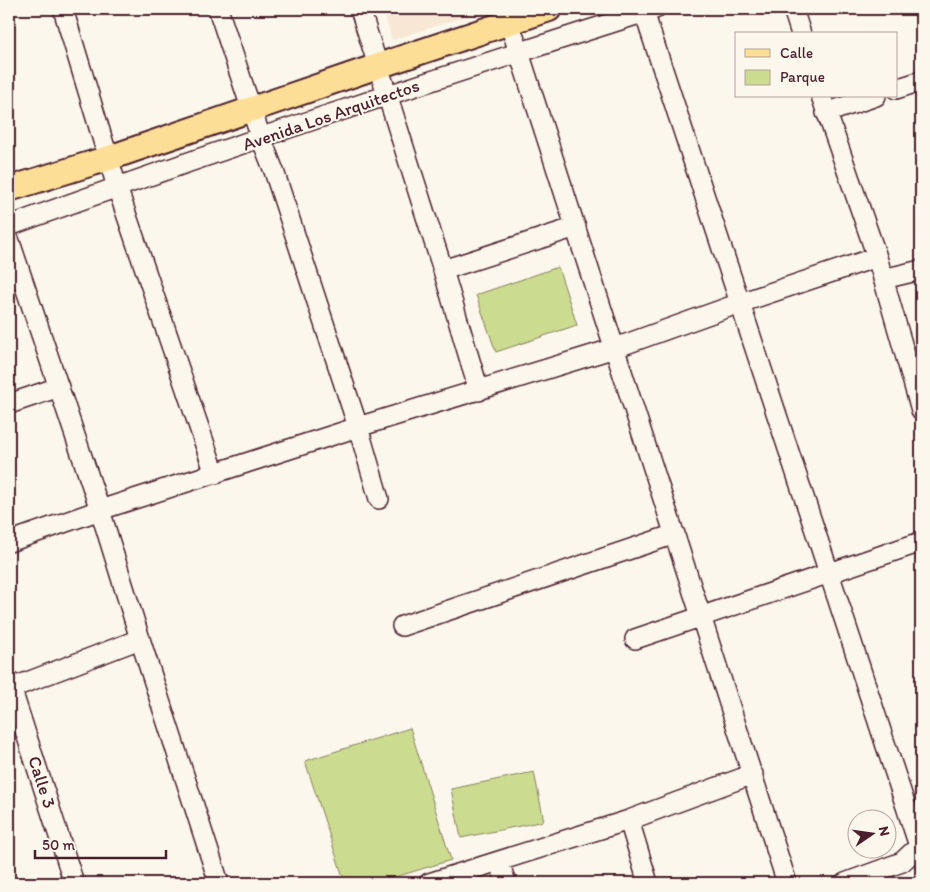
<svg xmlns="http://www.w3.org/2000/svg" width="930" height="892" font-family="Itim,sans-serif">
  <rect width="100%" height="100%" fill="#fbf7ec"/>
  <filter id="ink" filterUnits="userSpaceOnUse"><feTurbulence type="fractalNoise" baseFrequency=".02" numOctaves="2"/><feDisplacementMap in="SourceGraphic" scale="10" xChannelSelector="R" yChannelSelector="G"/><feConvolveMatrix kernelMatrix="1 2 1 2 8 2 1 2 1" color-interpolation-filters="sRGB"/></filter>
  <g filter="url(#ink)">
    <path fill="#f7e7d4" d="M383,9H488L392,40Z"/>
    <path fill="#cbdc90" stroke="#8a7e5e" d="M558,267L577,325L496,352L476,295Z
      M410,728L451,860L376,883H345L305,761Z
      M534,772L544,821L461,838L451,789Z"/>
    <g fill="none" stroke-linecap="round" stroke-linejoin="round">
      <g stroke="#4a1f2b" stroke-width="22">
        <path id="minor" d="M63,9L117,187L215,474
          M218,9L261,138L274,171L358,427L379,499
          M360,9L443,270L479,391
          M505,9L787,883
          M643,9L919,846
          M793,9L801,34
          M896,89L921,81
          M821,96L877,257L921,410
          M826,113L876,96
          M9,226C222,148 438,78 655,9
          M9,239L100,510L140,639L219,883
          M443,270L576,227
          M883,279L921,270
          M9,404L59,387
          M9,542L100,510L358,427L615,348L740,303L877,257
          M402,626L675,534
          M635,639L921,542
          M9,681L74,883
          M9,689L140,639
          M629,820L648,883
          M499,861L506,883
          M429,883L629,820L753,774
          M845,883L902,862L919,846H921"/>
      </g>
      <g stroke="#4a1f2b" stroke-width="28">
        <path id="major" d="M9,189L109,158L378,66L549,9"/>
      </g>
      <use href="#minor" stroke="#fbf7ec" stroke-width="19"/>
      <use href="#major" stroke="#fcde96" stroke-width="24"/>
    </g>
  </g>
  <g text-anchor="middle" stroke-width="4" stroke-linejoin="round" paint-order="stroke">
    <g font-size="18" fill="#4a1f2b" stroke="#fbf7ec">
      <text transform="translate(331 115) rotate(-19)" y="6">Avenida Los Arquitectos</text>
      <text transform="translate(42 782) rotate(72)" y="6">Calle 3</text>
    </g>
  </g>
  <rect width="930" height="892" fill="none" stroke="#fbf7ec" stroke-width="30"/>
  <rect x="15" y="15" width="900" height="862" fill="none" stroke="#4a1f2b" stroke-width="2" filter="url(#ink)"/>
  <rect x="735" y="32" width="162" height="65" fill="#fbf7ec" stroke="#b4a19f"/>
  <rect x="745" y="49" width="25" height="8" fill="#fcde96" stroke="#b4a19f"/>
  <text x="780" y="58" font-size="15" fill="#4a1f2b">Calle</text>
  <rect x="745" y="70" width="25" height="15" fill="#cbdc90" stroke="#b4a19f"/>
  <text x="780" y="82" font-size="15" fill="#4a1f2b">Parque</text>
  <g transform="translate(872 834) rotate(77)"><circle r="24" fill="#fbf7ec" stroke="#b4a19f"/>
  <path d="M0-4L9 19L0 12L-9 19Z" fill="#4a1f2b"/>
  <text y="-8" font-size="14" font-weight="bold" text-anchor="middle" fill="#4a1f2b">N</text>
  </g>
  <path d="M35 850v8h131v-8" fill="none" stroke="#4a1f2b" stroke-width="2.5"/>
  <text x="42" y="850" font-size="15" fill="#4a1f2b" stroke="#fbf7ec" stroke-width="4" paint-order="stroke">50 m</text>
</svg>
